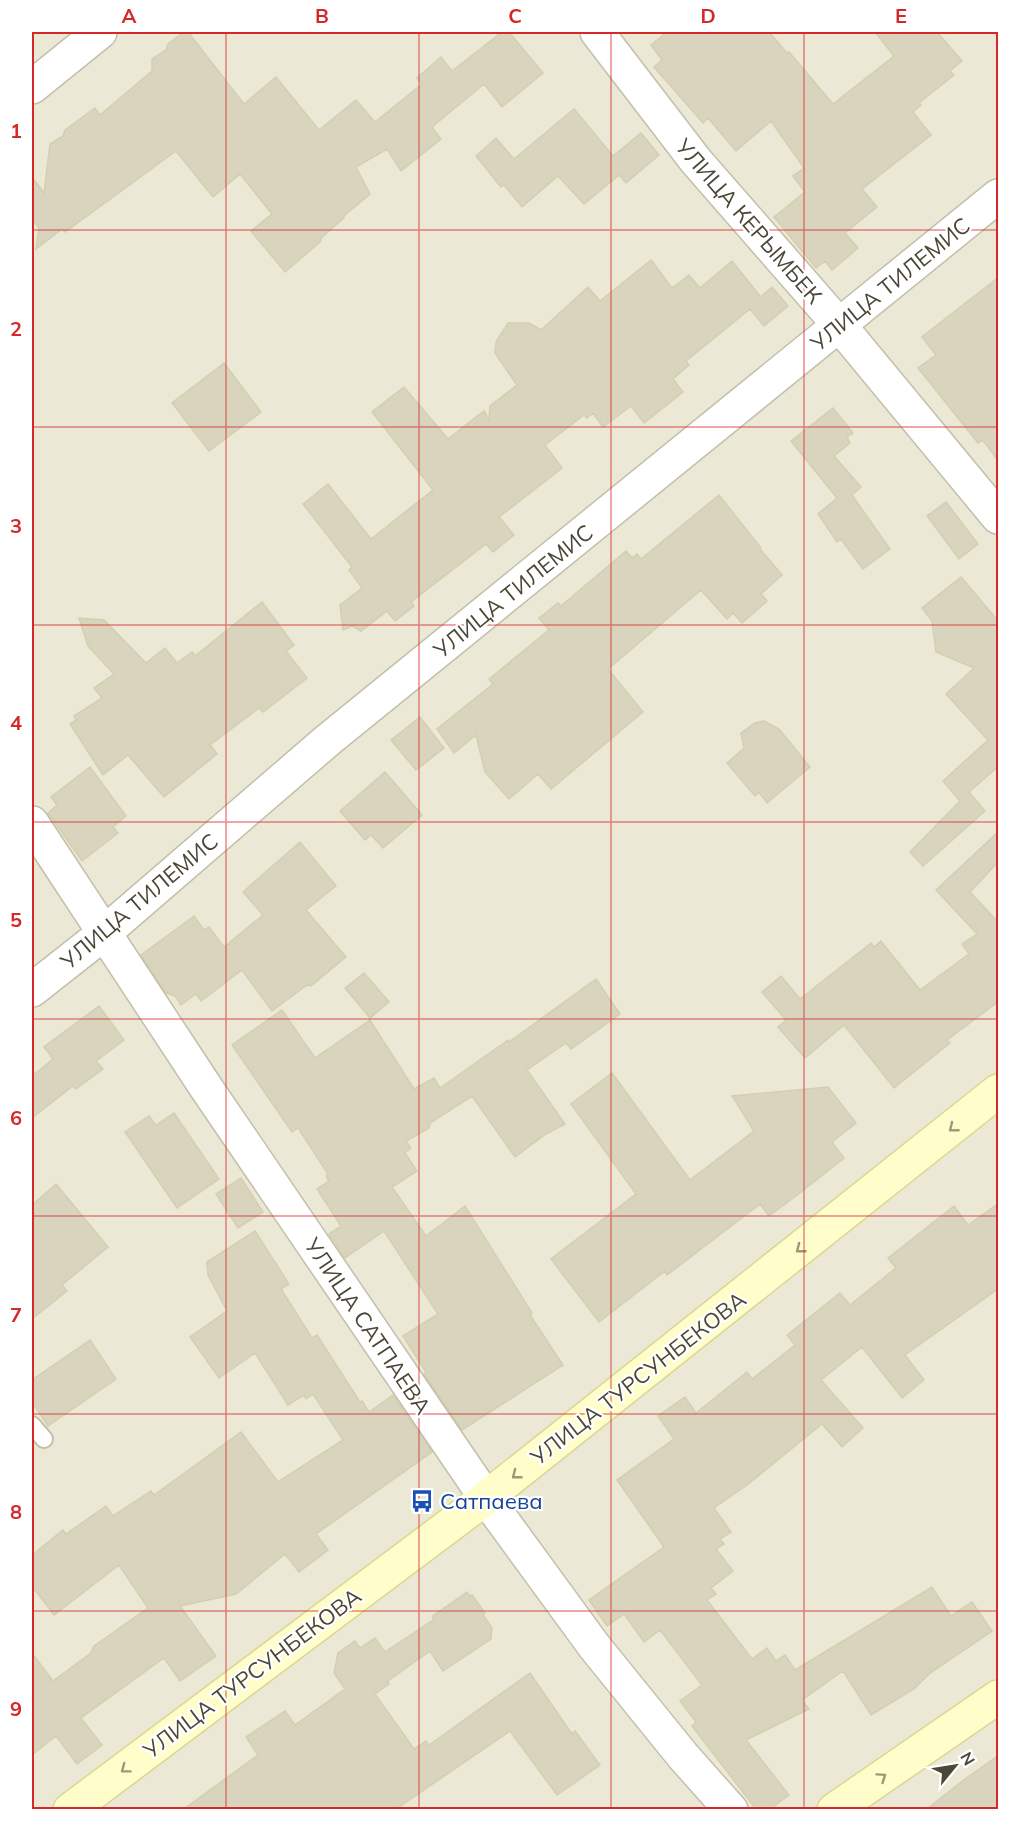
<svg xmlns="http://www.w3.org/2000/svg" width="1030" height="1841" font-family="Mulish,sans-serif">
  <rect width="100%" height="100%" fill="#f6f5e9"/>
  <path fill="#ebe8d6" d="M32,32H998V1809H32Z"/>
  <path fill="#d9d4bd" stroke="#d5ceaf" stroke-width="1.5" d="M184,32H188L244,104L276,77L319,130L356,100L375,122L422,84L417,78L441,57L452,71L502,32H509L543,73L502,107L484,84L432,127L441,139L401,171L387,149L356,167L370,194L344,216V218L321,238L320,242L285,272L251,231L272,214L240,174L213,197L176,151L65,232L62,229L36,249L39,228L32,219V177L44,193L50,144L63,136L65,130L95,108L100,115L152,71V59L166,50L168,44Z
    M667,32H769L787,53L789,52L833,104L894,56L875,32H937L962,61L950,71L954,75L919,103L921,105L913,112L931,135L862,189L877,207L845,233L858,248L832,270L825,261L816,268L774,217L805,192L793,176L804,168L771,121L736,151L708,118L703,123L654,67L662,60L651,45Z
    M574,109L613,156L641,133L659,155L626,183L619,175L584,204L558,176L522,207L504,185L501,187L476,156L496,138L514,159Z
    M651,260L672,288L689,275L700,288L732,261L761,297L772,287L788,306L764,326L750,309L686,361L689,365L673,379L683,392L644,423L631,406L603,427L593,413L587,418L584,415L545,445L562,468L499,517L514,535L493,552L486,544L411,602L414,606L395,621L387,611L361,631L352,626L343,630L340,605L362,588L349,570L352,567L303,504L328,484L371,539L433,490L372,412L404,387L448,439L484,411L489,420L490,406L517,385L495,353L496,342L508,323H529L541,330L588,287L600,301Z
    M999,277V462L983,440L978,443L918,368L936,355L922,337Z
    M224,363L261,412L209,451L172,403Z
    M833,408L853,433L847,437L850,443L834,456L861,487L852,495L890,549L863,569L841,539L837,542L818,514L837,498L791,441Z
    M719,495L761,548L760,549L782,575L761,594L767,601L742,623L733,613L727,619L701,590L608,669L643,712L551,789L538,774L509,799L485,772L476,735L454,753L437,729L493,684L489,679L549,630L539,618L558,603L561,606L626,551L632,558L637,554L641,559Z
    M946,502L978,544L959,559L927,516Z
    M961,577L999,622V766L969,792L985,811L923,866L910,852L960,801L943,781L988,740L946,694L974,668L936,652L932,621L922,608Z
    M262,602L294,645L286,651L307,678L263,712L259,708L210,745L217,754L164,797L128,755L103,775L70,724L76,720L74,716L102,698L94,688L114,674L88,646L79,618L104,620L146,663L165,648L177,663L192,652L195,656Z
    M420,717L444,748L416,770L391,740Z
    M764,721L779,729L810,767L767,803L759,792L755,796L727,763L744,748L741,733L755,723Z
    M90,767L126,816L113,827L118,833L82,861L48,813L57,805L51,797Z
    M385,772L422,815L383,848L371,835L365,840L340,811Z
    M999,831V861L970,892L997,921L999,919V1001L947,1040L950,1043L894,1088L844,1025L805,1058L778,1027L786,1020L762,992L781,976L800,999L871,943L874,947L881,941L920,990L969,954L962,944L977,934L936,890Z
    M300,842L336,886L306,910L346,957L311,986L307,985L272,1011L242,970L201,1001L196,994L181,1005L175,996L166,993L141,955L194,916L204,930L209,927L224,947L263,915L243,892Z
    M364,973L389,1002L370,1018L345,988Z
    M596,979L620,1014L571,1049L566,1043L527,1070L565,1124L546,1134L515,1157L472,1096L430,1123L429,1128L406,1141L411,1148L405,1153L417,1171L392,1187L426,1236L465,1206L532,1313L530,1315L563,1365L462,1430L424,1374L426,1372L403,1336L438,1314L384,1231L345,1258L329,1234L341,1226L317,1189L329,1181L326,1176L328,1174L298,1128L292,1132L232,1045L282,1010L315,1058L370,1020L414,1089L434,1078L440,1088L508,1040L509,1042Z
    M99,1006L124,1040L96,1061L103,1069L76,1089L73,1086L32,1118V1076L53,1059L44,1047Z
    M612,1073L690,1180L754,1131L732,1096L828,1087L856,1123L832,1142L844,1158L796,1196L769,1216L760,1204L667,1275L665,1271L599,1322L551,1259L636,1194L571,1104Z
    M174,1113L219,1179L177,1208L125,1132L149,1116L156,1125Z
    M241,1178L263,1212L238,1228L216,1194Z
    M56,1184L108,1247L62,1285L67,1291L32,1319V1205Z
    M999,1203V1288L905,1355L924,1380L902,1398L862,1347L821,1380L863,1428L842,1447L822,1424L747,1485L714,1508L731,1532L720,1539L724,1544L716,1549L733,1571L711,1588L716,1594L707,1600L752,1659L767,1648L776,1661L785,1655L795,1670L932,1587L951,1616L972,1602L992,1631L929,1674L914,1689L871,1715L843,1671L802,1700L809,1709L746,1740L789,1795L770,1809H756L692,1726L696,1722L680,1701L702,1685L660,1630L644,1642L624,1614L607,1626L589,1600L664,1547L617,1480L674,1439L658,1416L685,1397L696,1413L747,1372L752,1379L795,1345L787,1335L840,1293L850,1305L896,1268L888,1258L954,1206L968,1225Z
    M255,1231L289,1284L281,1289L312,1338L317,1335L360,1402L362,1401L369,1412L393,1395L432,1452L316,1534L328,1550L299,1572L285,1554L236,1594L180,1606L216,1656L180,1681L164,1658L81,1718L102,1745L77,1764L56,1736L32,1755V1653L53,1681L91,1653L94,1646L148,1608L119,1565L54,1615L32,1586V1555L63,1530L66,1534L106,1506L113,1516L151,1491L154,1495L241,1432L278,1482L343,1440L313,1394L306,1399L304,1395L288,1405L255,1353L219,1378L190,1337L227,1311L208,1275L207,1262Z
    M90,1340L116,1379L48,1426L32,1402V1380Z
    M467,1592L470,1596L472,1595L485,1613L483,1615L492,1628L491,1639L443,1671L430,1651L388,1681L389,1684L375,1694L414,1749L426,1741L429,1745L530,1673L572,1734L575,1731L600,1765L557,1795L510,1731L396,1809H184L258,1755L246,1737L285,1711L295,1725L345,1689L334,1673L338,1653L355,1641L360,1648L375,1638L385,1652L433,1620V1616Z
    M999,1755V1809H927L961,1782Z"/>
  <g fill="none" stroke-linecap="round" stroke-linejoin="round">
    <g stroke="#c3bfaa" stroke-width="20">
      <path id="lane" d="M32,1425L44,1439"/>
    </g>
    <g stroke="#c3bfaa" stroke-width="36">
      <path id="street" d="M597,32L696,161L840,326L998,517
        M32,87L100,32
        M32,823L207,1089L486,1498L594,1646L683,1756L731,1810
        M32,990L103,934L328,740L998,196"/>
    </g>
    <g stroke="#dbd793" stroke-width="36">
      <path id="secondary" d="M70,1810L486,1498L998,1091
        M834,1810L998,1697"/>
    </g>
    <use href="#lane" stroke="#fff" stroke-width="16"/>
    <use href="#street" stroke="#fff" stroke-width="33"/>
    <use href="#secondary" stroke="#fffdca" stroke-width="33"/>
  </g>
  <defs><path id="oneway-chevron" d="M-2-3.5L2.5 0L-2 3.5" fill="none" stroke-width="1.6" stroke-linecap="round" stroke-linejoin="round" transform="scale(1.5)"/></defs>
  <g stroke="#9c9979">
    <use href="#oneway-chevron" transform="translate(953 1128) rotate(141)"/>
    <use href="#oneway-chevron" transform="translate(800 1249) rotate(142)"/>
    <use href="#oneway-chevron" transform="translate(516 1475) rotate(142)"/>
    <use href="#oneway-chevron" transform="translate(125 1769) rotate(143)"/>
    <use href="#oneway-chevron" transform="translate(882 1777) rotate(-34)"/>
  </g>
  <path fill="none" stroke="#d62828" stroke-width="1.5" stroke-opacity="0.55" d="M226,32V1810M419,32V1810M611,32V1810M804,32V1810M32,230H998M32,427H998M32,625H998M32,822H998M32,1019H998M32,1216H998M32,1414H998M32,1611H998"/>
  <defs>
    <g id="bus-bare" transform="scale(1.8)"><path d="M-5-6H5V4H4V6H2V4H-2V6H-4V4H-5ZM-3.5-4V0h7V-4ZM-3.5 1.2v1.5H-2V1.2ZM2 1.2v1.5H3.5V1.2Z" fill="#1a4fb4" stroke="#fff" stroke-width="2.5" paint-order="stroke"/></g>
  </defs>
  <g fill-rule="evenodd">
    <use href="#bus-bare" x="422" y="1501"/>
  </g>
  <g text-anchor="middle" stroke-width="4.5" stroke-linejoin="round" paint-order="stroke">
    <g font-size="22" fill="#4b4736" stroke="#fff">
      <text transform="translate(749 221) rotate(49)" y="8">УЛИЦА КЕРЫМБЕК</text>
      <text transform="translate(890 284) rotate(-39)" y="8">УЛИЦА ТИЛЕМИС</text>
      <text transform="translate(513 591) rotate(-39)" y="8">УЛИЦА ТИЛЕМИС</text>
      <text transform="translate(139 901) rotate(-40)" y="8">УЛИЦА ТИЛЕМИС</text>
      <text transform="translate(368 1326) rotate(56)" y="8">УЛИЦА САТПАЕВА</text>
      <text transform="translate(638 1378) rotate(-38)" y="8">УЛИЦА ТУРСУНБЕКОВА</text>
      <text transform="translate(252 1673) rotate(-37)" y="8">УЛИЦА ТУРСУНБЕКОВА</text>
    </g>
    <g font-size="22" fill="#164399" stroke="#fff" text-anchor="start">
      <text x="440" y="1509">Сатпаева</text>
    </g>
  </g>
  <rect width="1030" height="1841" fill="none" stroke="#ffffff" stroke-width="66"/>
  <g transform="translate(955 1766) rotate(60)" stroke="#ffffff" stroke-width="4.5" paint-order="stroke">
  <path d="M0-4.5L10 22L0 15L-10 22Z" fill="#4b4736"/>
  <text y="-9" font-size="16" font-weight="bold" text-anchor="middle" fill="#4b4736">N</text>
  </g>
  <rect x="33" y="33" width="964" height="1775" fill="none" stroke="#d62828" stroke-width="2"/>
  <g font-size="20" text-anchor="middle" font-weight="bold" fill="#d62828">
    <text x="129" y="23">A</text>
    <text x="322" y="23">B</text>
    <text x="515" y="23">C</text>
    <text x="708" y="23">D</text>
    <text x="901" y="23">E</text>
    <text x="16" y="138">1</text>
    <text x="16" y="336">2</text>
    <text x="16" y="533">3</text>
    <text x="16" y="730">4</text>
    <text x="16" y="927">5</text>
    <text x="16" y="1125">6</text>
    <text x="16" y="1322">7</text>
    <text x="16" y="1519">8</text>
    <text x="16" y="1716">9</text>
  </g>
</svg>
